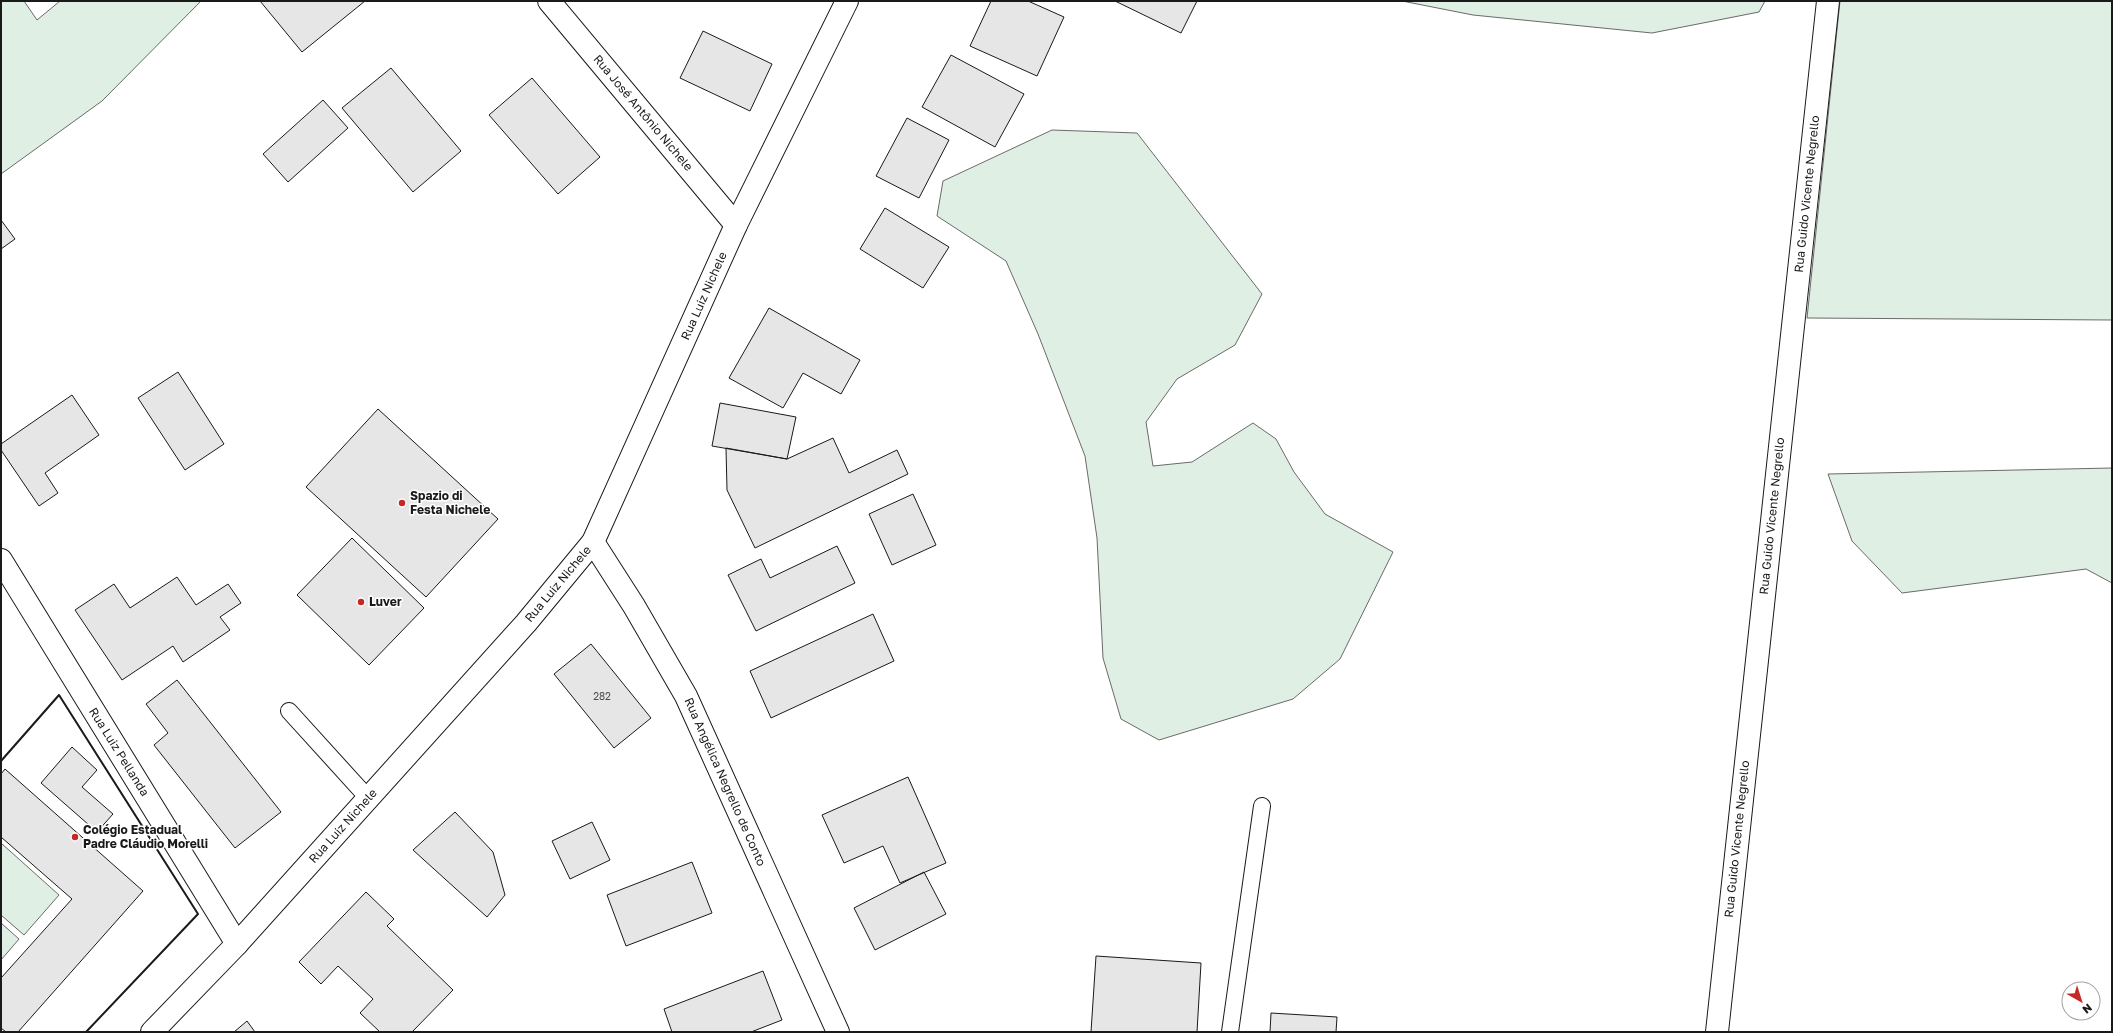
<svg xmlns="http://www.w3.org/2000/svg" width="2113" height="1033" font-family="'Golos Text',sans-serif">
  <rect width="100%" height="100%" fill="#fff"/>
  <path fill="#e0efe3" stroke="#6a6a6a" d="M1,1H24L37,20L60,1H201L102,101L1,174Z
    M1402,1H1765L1759,12L1652,33L1473,15Z
    M1840,1H2112V320L1807,318Z
    M1052,130L1137,133L1262,294L1235,345L1177,379L1146,422L1153,466L1192,462L1253,423L1276,439L1294,472L1325,514L1393,552L1340,659L1293,699L1159,740L1121,719L1103,658L1097,538L1085,456L1038,334L1006,261L937,216L943,181Z
    M2112,468V583L2086,569L1902,593L1852,541L1828,474Z
    M1,843L59,895L24,935L1,915Z
    M1,923L19,939L1,960Z"/>
  <path fill="#e6e6e6" stroke="#1a1a1a" d="M260,1H365L302,52Z
    M991,1H1028L1064,17L1037,76L970,46Z
    M1115,1H1197L1181,33Z
    M703,31L772,64L750,111L680,78Z
    M951,55L1024,94L995,147L922,107Z
    M391,68L461,151L413,192L342,108Z
    M532,78L600,157L558,194L489,115Z
    M323,100L348,128L288,182L263,154Z
    M907,118L949,140L919,198L876,176Z
    M885,208L949,247L923,288L860,249Z
    M1,220L15,239L1,249Z
    M769,308L860,360L841,394L803,373L783,408L729,378Z
    M178,372L224,444L185,470L138,398Z
    M72,395L99,435L45,473L58,493L39,506L1,450V444Z
    M720,403L796,417L787,459L712,446Z
    M378,409L498,519L426,597L306,487Z
    M833,438L849,473L897,450L908,474L755,548L727,490L726,448L787,459Z
    M913,494L936,545L892,565L869,514Z
    M352,538L424,608L369,665L297,595Z
    M837,546L855,583L756,631L728,575L761,559L770,578Z
    M177,577L196,605L228,584L241,603L220,617L230,630L183,662L173,646L122,680L75,610L114,584L130,608Z
    M873,614L894,661L771,718L750,671Z
    M591,644L651,718L614,748L554,674Z
    M177,680L281,812L235,848L154,745L168,733L146,704Z
    M72,747L97,770L82,787L113,814L97,832L41,783Z
    M5,769L143,891L18,1032H6L1,1028V978L72,899L1,837V774Z
    M908,777L946,863L900,883L883,846L844,863L822,815Z
    M455,812L493,852L505,895L487,917L413,850Z
    M592,822L610,860L570,879L552,841Z
    M692,862L712,913L626,946L607,895Z
    M924,872L946,914L875,950L854,908Z
    M366,892L394,919L387,926L453,990L412,1032H380L360,1013L373,999L338,966L321,984L299,962Z
    M1096,956L1201,963L1197,1032H1091Z
    M763,971L782,1020L751,1032H672L664,1009Z
    M1271,1013L1337,1017L1336,1032H1270Z
    M247,1021L255,1032H234Z"/>
  <g fill="none" stroke-linecap="round" stroke-linejoin="round">
    <g stroke="#1a1a1a" stroke-width="18">
      <path id="service" d="M289,711L368,798
        M1230,1032L1262,806"/>
    </g>
    <g stroke="#1a1a1a" stroke-width="24">
      <path id="minor" d="M549,1L736,225
        M593,542L634,606L686,696L838,1032
        M1,560L237,944
        M1717,1032L1828,1"/>
    </g>
    <g stroke="#1a1a1a" stroke-width="24">
      <path id="tertiary" d="M152,1032L237,944L526,623L593,542L736,225L847,1"/>
    </g>
    <use href="#service" stroke="#fff" stroke-width="16"/>
    <use href="#minor" stroke="#fff" stroke-width="22"/>
    <use href="#tertiary" stroke="#fff" stroke-width="22"/>
    <path stroke="#1a1a1a" stroke-width="2" d="M1,761L59,695L198,914L86,1032"/>
  </g>
  <g fill="#c62828" stroke="#fff" stroke-width="1.5">
    <circle cx="402" cy="503" r="4"/>
    <circle cx="361" cy="602" r="4"/>
    <circle cx="75" cy="837" r="4"/>
  </g>
  <g text-anchor="middle" stroke-width="3" stroke-linejoin="round" paint-order="stroke">
    <g font-size="10" fill="#4d4d4d">
      <text x="602" y="700">282</text>
    </g>
    <g font-size="12" fill="#1a1a1a" stroke="#fff">
      <text transform="translate(643 113) rotate(50)" y="4">Rua José Antônio Nichele</text>
      <text transform="translate(1807 194) rotate(-84)" y="4">Rua Guido Vicente Negrello</text>
      <text transform="translate(704 296) rotate(-66)" y="4">Rua Luiz Nichele</text>
      <text transform="translate(1772 516) rotate(-84)" y="4">Rua Guido Vicente Negrello</text>
      <text transform="translate(558 584) rotate(-50)" y="4">Rua Luiz Nichele</text>
      <text transform="translate(119 752) rotate(58)" y="4">Rua Luiz Pellanda</text>
      <text transform="translate(725 782) rotate(66)" y="4">Rua Angélica Negrello de Conto</text>
      <text transform="translate(343 826) rotate(-48)" y="4">Rua Luiz Nichele</text>
      <text transform="translate(1737 839) rotate(-84)" y="4">Rua Guido Vicente Negrello</text>
    </g>
    <g font-size="12" font-weight="bold" fill="#1a1a1a" stroke="#fff" text-anchor="start">
      <text x="410" y="500">Spazio di<tspan x="410" dy="14">Festa Nichele</tspan></text>
      <text x="369" y="606">Luver</text>
      <text x="83" y="834">Colégio Estadual<tspan x="83" dy="14">Padre Cláudio Morelli</tspan></text>
    </g>
  </g>
  <rect width="2113" height="1033" fill="none" stroke="#1a1a1a" stroke-width="4"/>
  <g transform="translate(2081 1001) rotate(141)"><circle r="19" fill="#ffffff" stroke="#a3a3a3"/>
  <path d="M0-3L7 15L0 10L-7 15Z" fill="#c62828"/>
  <text y="-6" font-size="11" font-weight="bold" text-anchor="middle" fill="#1a1a1a">N</text>
  </g>
</svg>
